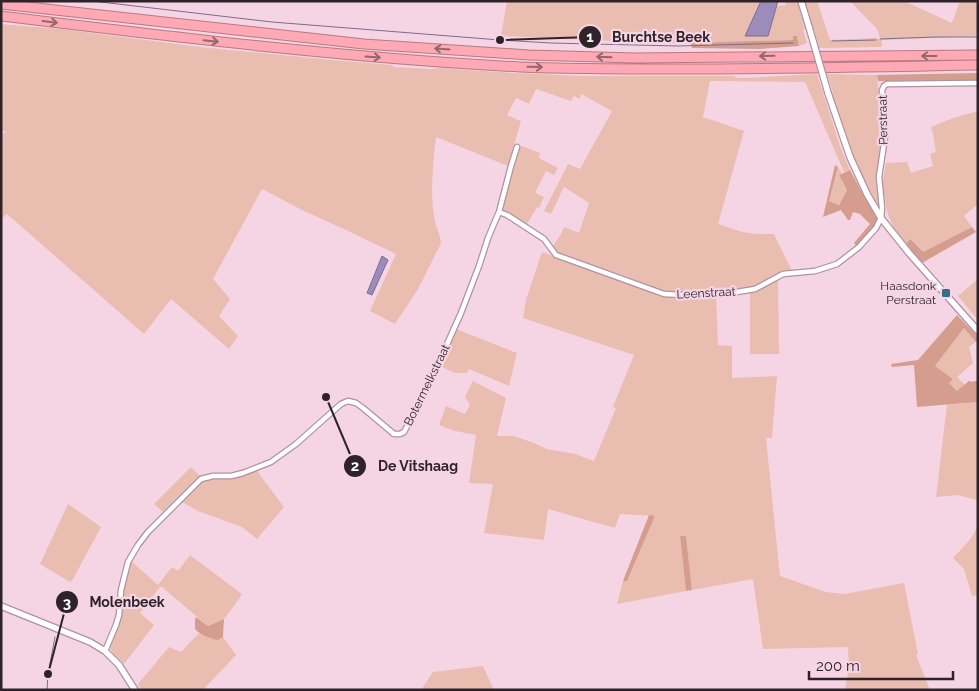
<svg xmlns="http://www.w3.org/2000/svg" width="979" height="691" font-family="Raleway,sans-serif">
  <rect width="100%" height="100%" fill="#f5d5e4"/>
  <path fill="#eabdb1" d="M507,1H761L745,35L767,36L777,6L786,5L785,1H797L805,29L803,30L807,43L799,46L797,36L793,37V40L742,42L656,43L501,36Z
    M804,1H817L830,40L876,38L881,40L877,29L850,1H904L952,23L960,1H978V36L882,40V47L819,48L814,30H813Z
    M1,24L61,29L200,47L332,60L393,65V67L432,69L438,68L513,73L582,76H735V78C762,78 789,75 817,74L840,146L850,170L844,172L805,82L710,81L703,117L744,131L718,224L742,232L756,234H774L792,271L781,273L754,287L747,288L711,291L671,292L660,290L625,276L566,256L556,251L553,246L561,234L564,227L579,233L589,203L564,187L551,214L544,211L568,164L580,169L612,111L581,94L580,99L574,96L571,101L536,89L529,104L516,98L507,115L521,121L508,166L436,137C433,163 430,191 434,216C435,225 440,234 441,243L418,289L395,324L370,311L396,254L346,230L304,211L262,189L213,279L230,299L219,316L238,336L229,349L171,299L144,334L7,214L1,219V136L6,131H1Z
    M827,74L877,75L882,136L876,181L879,206H878L857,166L849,148L831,94L833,93Z
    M978,111V204L964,216L972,227L923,252L912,239L906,243L895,230L888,215L882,184L886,163L907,162L911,173L933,166L930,154L936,152L933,134L931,127L953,118Z
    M522,146L540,153L539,158L558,168L554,175L546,171L535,193L544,197L539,208L537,207L527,224L503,210L502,207L519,148Z
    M838,167L842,173L839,175L847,190L839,205L829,201Z
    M542,252L663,296L716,295L718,345L732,346V378L777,376L772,438H766L780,576L826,592L844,594L904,583L918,654L916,655L930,690H845L849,667L848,647L763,649L753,579L692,590L686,536L680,537L686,591L617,604L623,581H627L655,516L620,514L615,528L548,509L544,540L484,533L493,484L469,483L476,435L455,431L439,425L446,406L465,414L470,405L465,397L473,381L506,398L497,436H514L534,443L547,449L575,454L594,461L616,408L613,407L634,355L523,318L526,300Z
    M778,279L779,354H750V293L766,286Z
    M978,279V320L958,296Z
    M964,328L976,342L969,347L973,363L957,377L965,385L958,392L949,383L953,379L935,366Z
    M456,329L517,353L509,386L469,369L467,373H455L440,366Z
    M978,402V500L957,495L936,497L947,405Z
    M191,467L200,476L163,512L154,504Z
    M257,471L284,507L257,539L242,527L198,511L180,501L201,482L208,480L239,477Z
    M68,504L101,527L73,579L70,582L40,564Z
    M978,523V595L972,596L964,569L953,558C962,548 975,537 978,523Z
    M190,555L242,594L239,599L224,619L208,626L162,587H160L140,613L154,625L124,664C119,658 111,653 110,646L120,617L123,585L131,561L158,585L172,567L178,571Z
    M199,633C207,637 215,642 223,637L236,655L203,690H141L138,684L169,647L181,652Z
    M483,666L494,690H421L433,672Z"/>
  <path fill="#d49d8e" d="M793,36H797L799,46L760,49L692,48L691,43L793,40Z
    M978,73V80L878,81L877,75Z
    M835,165L838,167L829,201L839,205L847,190L839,175L850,170L865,198L878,219L868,236L857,247L854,243L870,224L860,214L853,212L850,220H848L841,210L823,217Z
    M972,227L976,232L922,263L906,243L911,239L923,252Z
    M957,315L978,337V340L976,342L964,328L935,366L953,379L949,383L957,391L969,381L973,382L974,381H978V402L917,407L914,365L892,367L891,364L918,360Z
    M649,515L655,516L627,581H623Z
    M680,536H686L692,590L686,591Z
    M196,617L208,626L224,619L223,637L218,640C209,638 202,636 195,629V620Z"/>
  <path fill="#9c8cbb" stroke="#7b6c8f" d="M761,1H778L768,36H745Z
    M382,256L388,260L372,295L367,293Z"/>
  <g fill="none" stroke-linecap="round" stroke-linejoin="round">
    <path stroke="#7b6c8f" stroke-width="1" d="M92,1L272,22L500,40L551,43L678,46L793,43
      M880,39L935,37H978
      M832,41L876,40
      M47,690L48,674L55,637"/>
    <g stroke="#af92a0" stroke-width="7">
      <path id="minor" d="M499,212L507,215L544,239L556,255L664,294L683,295L737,292L755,289L783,274L815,271L837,264L859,247L876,228L881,218L882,208L879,177L885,137L882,90L884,86L887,84L978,83
        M105,651L116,625L119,615L121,590L128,562L138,545L148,532L201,479L213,476H231L243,473L271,462L296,444L341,404L348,401L356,403L363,408L394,434H400L404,432L430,382L461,313L479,266L488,238L499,212L511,166L517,147"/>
    </g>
    <g stroke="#af92a0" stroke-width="8">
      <path id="tertiary" d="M801,1L809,27
        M828,93L850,157L867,194L881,218L909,253L978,331
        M1,606L90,642L105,651L119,665L135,690"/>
    </g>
    <g stroke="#b67a83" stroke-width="11">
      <path id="motorway" d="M1,4L364,44L529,55L635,58L978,55
        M1,16C174,37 346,58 520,67C571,69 622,69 673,69C774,69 876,67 978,65"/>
    </g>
    <use href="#minor" stroke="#fff" stroke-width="4.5"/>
    <use href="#tertiary" stroke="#fff" stroke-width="5.5"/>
    <use href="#motorway" stroke="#fea9b3" stroke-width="9"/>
    <g stroke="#af92a0" stroke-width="8" stroke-linecap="butt">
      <path id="tertiary-bridge" d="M809,27L828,93"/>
    </g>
    <use href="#tertiary-bridge" stroke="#fff" stroke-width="5.5"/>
  </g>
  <defs><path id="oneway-shaft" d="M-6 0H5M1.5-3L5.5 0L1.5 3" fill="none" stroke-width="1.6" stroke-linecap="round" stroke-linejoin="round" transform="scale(1.25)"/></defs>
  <g stroke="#96666e">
    <use href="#oneway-shaft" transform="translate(50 22) rotate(7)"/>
    <use href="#oneway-shaft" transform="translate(211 41) rotate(6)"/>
    <use href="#oneway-shaft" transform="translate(442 49) rotate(-176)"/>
    <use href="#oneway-shaft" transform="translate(767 56) rotate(179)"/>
    <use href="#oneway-shaft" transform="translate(929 56) rotate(180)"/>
    <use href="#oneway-shaft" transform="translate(373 57) rotate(4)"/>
    <use href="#oneway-shaft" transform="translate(604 57) rotate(-178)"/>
    <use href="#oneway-shaft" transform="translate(535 67) rotate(1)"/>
  </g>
  <rect fill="#346f87" stroke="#f5d5e4" stroke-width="2" x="941" y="288" width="10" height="10" rx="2.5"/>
  <g text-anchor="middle" stroke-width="4.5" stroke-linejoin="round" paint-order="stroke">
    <g font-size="12" fill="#2f2329" stroke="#f5d5e4">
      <text transform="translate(883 120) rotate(-91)" y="4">Perstraat</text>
      <text transform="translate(706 293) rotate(-3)" y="4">Leenstraat</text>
      <text transform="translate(427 385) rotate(-64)" y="4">Botermelkstraat</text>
    </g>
    <g font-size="12" fill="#2f2329" stroke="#f5d5e4" text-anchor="end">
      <text x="936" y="290">Haasdonk<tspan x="936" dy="14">Perstraat</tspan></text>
    </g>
  </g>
  <path fill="none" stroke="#2f2329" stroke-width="2" d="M500 40L590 37M326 397L355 466M48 674L67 602"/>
  <g fill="#2f2329" stroke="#f5d5e4" stroke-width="2">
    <circle cx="500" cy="40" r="5"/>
    <circle cx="326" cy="397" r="5"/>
    <circle cx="48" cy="674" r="5"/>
    <circle cx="590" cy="37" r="12"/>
    <circle cx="355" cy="466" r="12"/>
    <circle cx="67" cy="602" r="12"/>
  </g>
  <g font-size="15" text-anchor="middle" font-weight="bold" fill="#fff">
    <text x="590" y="42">1</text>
    <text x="355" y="471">2</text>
    <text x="67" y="608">3</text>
  </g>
  <g font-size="14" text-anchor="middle" font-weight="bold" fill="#2f2329" stroke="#f5d5e4" stroke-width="4.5" stroke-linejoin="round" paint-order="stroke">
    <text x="661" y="42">Burchtse Beek</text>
    <text x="418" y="471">De Vitshaag</text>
    <text x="127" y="607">Molenbeek</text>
  </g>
  <rect width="979" height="691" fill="none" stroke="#2f2329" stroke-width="5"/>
  <path d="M809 671v8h144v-8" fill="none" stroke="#2f2329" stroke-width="2.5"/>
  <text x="816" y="671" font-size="15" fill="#2f2329" stroke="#f5d5e4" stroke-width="4" paint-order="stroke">200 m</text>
</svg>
